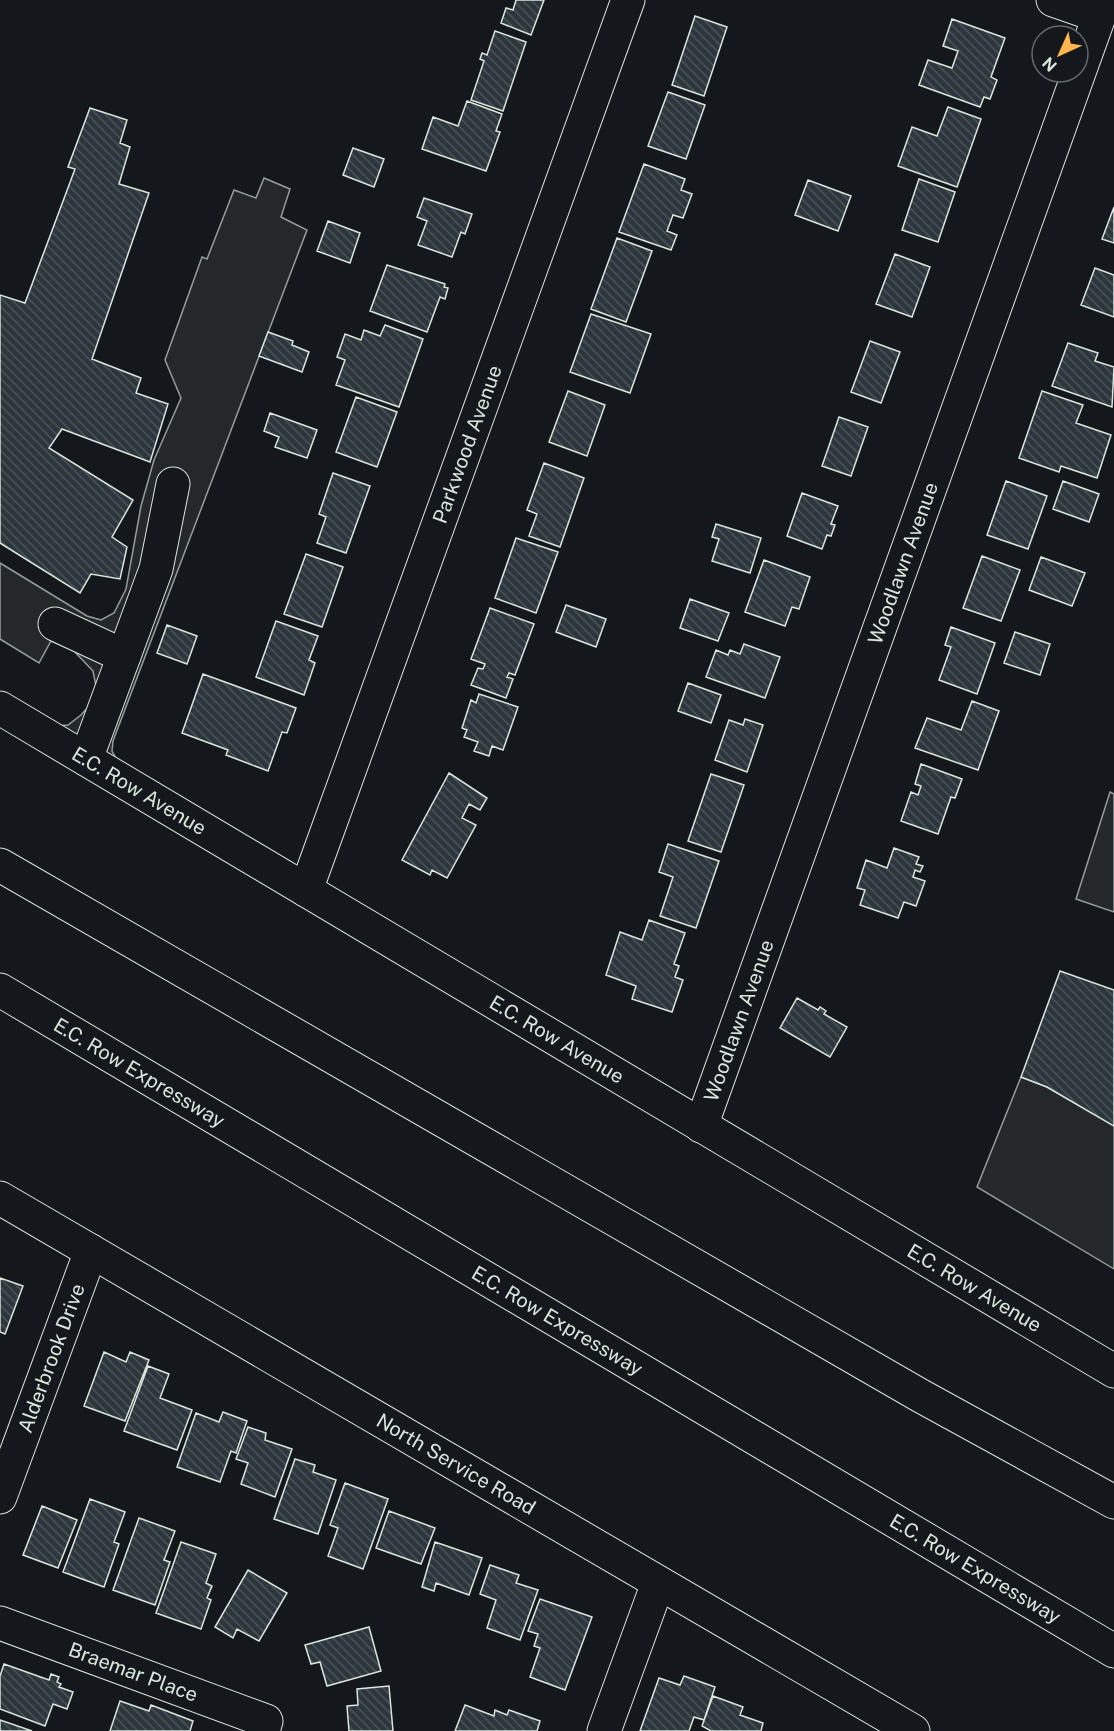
<svg xmlns="http://www.w3.org/2000/svg" width="1114" height="1731" font-family="'Public Sans',sans-serif">
  <defs>
    <pattern id="building-back-hatch" width="6" height="6" patternUnits="userSpaceOnUse" patternTransform="scale(1.5)"><rect width="6" height="6" fill="#2c363c"/><path d="M-1 5l2 2M0 0l6 6M5-1l2 2" fill="none" stroke="#4a5358"/></pattern>
  </defs>
  <rect width="100%" height="100%" fill="#14181c"/>
  <path fill="#24282b" stroke="#939e99" stroke-width="1.5" d="M264,178L290,189L281,217L307,230L113,741L112,751L120,766L55,726L68,725L81,715L98,696L93,671L74,651L51,641L39,663L0,639V563L87,616L101,620L114,613L126,589L141,506L154,460L181,398L165,360L202,257L207,259L234,190L256,198Z
    M1110,792L1114,794V912L1076,899Z
    M1021,1077L1047,1087L1114,1126V1269L977,1187Z"/>
  <path fill="url(#building-back-hatch)" stroke="#d8e6dc" stroke-width="1.5" d="M516,0H544L531,35L501,23L506,8L513,10Z
    M695,16L727,27L704,96L672,85Z
    M952,19L1005,38L991,77L997,80L990,99L984,97L980,107L919,85L928,60L952,68L958,51L943,46Z
    M495,31L526,42L503,111L471,100L484,61L480,59L482,53L487,55Z
    M668,92L705,105L686,159L648,146Z
    M467,101L502,114L496,131L500,132L486,171L422,149L433,117L458,126Z
    M948,107L981,119L957,187L898,166L912,127L937,136Z
    M90,108L127,120L120,143L130,147L119,184L149,193L92,359L141,378L136,393L168,404L150,462L62,429L49,448L133,500L112,537L127,547L120,579L91,574L80,593L0,543V295L25,303L75,169L68,167Z
    M353,148L384,159L374,187L343,175Z
    M644,164L685,179L681,190L692,194L683,218L673,215L667,231L677,235L671,250L619,232Z
    M919,179L955,192L938,242L902,230Z
    M808,180L851,196L838,231L795,215Z
    M424,198L472,214L465,234L461,232L452,257L418,245L427,221L417,217Z
    M1114,207V243L1102,239Z
    M328,221L360,233L350,263L317,251Z
    M617,238L652,251L626,322L591,309Z
    M895,254L930,267L912,317L876,304Z
    M387,265L445,284L444,287L448,288L445,299L440,297L427,332L370,311Z
    M1095,268L1114,275V317L1081,305Z
    M591,314L651,334L630,393L570,372Z
    M385,325L423,339L399,407L336,385L345,360L337,357L345,334L361,340L364,330L380,336Z
    M268,332L293,341L292,345L309,352L302,372L259,356Z
    M870,341L900,352L881,403L851,392Z
    M1068,343L1098,353L1095,361L1114,367L1112,407L1052,386Z
    M568,391L605,405L587,456L549,442Z
    M1042,391L1083,405L1076,423L1111,435L1097,478L1061,466L1059,472L1019,458Z
    M356,397L397,412L377,467L336,452Z
    M270,413L317,430L307,458L275,447L279,437L264,431Z
    M839,417L868,427L851,476L822,466Z
    M544,463L584,478L560,547L529,536L537,514L527,510Z
    M333,473L370,486L346,553L317,543L326,517L319,514Z
    M1006,481L1047,496L1028,549L987,535Z
    M1063,481L1099,494L1089,522L1053,509Z
    M802,493L838,506L831,524L835,525L831,536L827,535L822,549L787,536Z
    M716,524L761,538L750,573L712,561L719,539L712,537Z
    M516,538L558,552L536,613L495,598Z
    M306,554L343,567L322,627L284,614Z
    M982,556L1020,570L1001,621L963,608Z
    M1041,557L1085,573L1072,606L1029,590Z
    M764,560L810,577L799,609L792,607L785,626L745,612Z
    M690,599L729,613L718,641L680,628Z
    M566,605L606,619L596,647L556,632Z
    M490,608L534,624L515,675L509,673L507,677L513,679L506,698L471,685L478,668L483,669L485,664L471,659Z
    M276,621L318,636L309,660L315,663L304,695L256,677Z
    M167,625L197,636L187,664L157,653Z
    M951,627L995,643L977,694L939,680L951,647L945,645Z
    M1015,632L1050,644L1040,675L1004,663Z
    M744,644L780,657L765,698L706,677L716,650L728,655L730,650L740,654Z
    M203,674L296,708L287,733L282,732L268,771L226,755L228,750L182,733Z
    M688,683L721,695L711,723L678,711Z
    M479,694L518,707L503,750L492,746L489,756L474,751L478,742L464,737L467,730L462,728L471,700L476,703Z
    M972,701L999,711L978,770L915,748L927,718L961,730Z
    M745,719L763,725L747,772L715,760L729,720L743,725Z
    M921,764L962,779L955,798L951,797L938,834L901,821L911,792L918,795L921,786L915,784Z
    M449,773L487,798L480,810L469,804L462,818L476,825L447,878L432,870L430,875L402,860Z
    M711,774L744,785L721,852L688,841Z
    M668,844L719,861L696,928L660,916L673,877L659,872Z
    M894,848L919,857L916,864L923,866L920,872L915,870L913,877L925,881L916,906L904,902L898,918L860,905L865,890L857,888L866,860L887,868Z
    M649,920L685,933L674,964L679,966L675,977L683,980L672,1012L632,999L636,986L606,975L620,932L642,940Z
    M1060,971L1114,990V1126L1047,1087L1021,1077Z
    M797,998L818,1010L820,1007L826,1011L824,1014L847,1027L830,1057L780,1028Z
    M0,1278L23,1286L5,1334L0,1332Z
    M104,1352L126,1362L130,1352L149,1360L125,1421L84,1406Z
    M148,1366L169,1374L160,1398L192,1410L177,1450L124,1431Z
    M223,1412L247,1421L236,1453L231,1451L220,1482L177,1467L196,1413L219,1422Z
    M248,1427L266,1433L265,1440L292,1449L275,1497L241,1484L248,1463L236,1459Z
    M295,1459L315,1465L313,1472L336,1480L318,1534L274,1519Z
    M345,1483L388,1499L363,1569L328,1556L338,1528L330,1525Z
    M90,1499L125,1512L114,1542L119,1544L104,1587L63,1572Z
    M42,1506L77,1520L58,1568L23,1555Z
    M389,1511L435,1528L421,1564L376,1548Z
    M139,1518L175,1531L164,1560L170,1562L155,1605L113,1590Z
    M181,1542L216,1554L206,1583L212,1586L207,1598L211,1600L201,1629L156,1613Z
    M435,1542L482,1558L469,1595L436,1583L434,1591L422,1587Z
    M490,1565L519,1575L516,1583L538,1590L520,1640L487,1628L496,1600L480,1594Z
    M248,1570L287,1593L259,1641L237,1629L233,1638L215,1627Z
    M540,1599L592,1617L565,1690L530,1677L540,1648L534,1646L538,1634L528,1631Z
    M369,1627L381,1671L327,1686L320,1662L311,1664L305,1645Z
    M4,1664L49,1680L51,1674L59,1677L57,1682L61,1684L59,1687L73,1692L67,1709L53,1704L45,1726L0,1709V1676Z
    M684,1676L715,1687L704,1720L694,1717L689,1731H640L659,1678L680,1685Z
    M389,1686L393,1731H349L347,1706L358,1705L357,1689Z
    M713,1696L743,1707L740,1715L763,1723L761,1731H711L702,1726Z
    M120,1701L149,1711L151,1705L193,1721L190,1731H110Z
    M465,1705L494,1716L495,1710L507,1715L509,1710L540,1721L537,1731H455Z
    M0,1720L32,1731H0Z"/>
  <g fill="none" stroke-linecap="round" stroke-linejoin="round">
    <g stroke="#d8e6dc" stroke-width="35">
      <g id="minor">
        <path d="M1053,0L1099,16"/>
        <path d="M55,624L124,656"/>
        <path id="s1" d="M0,708L1114,1371"/>
        <path d="M86,759L156,569L173,484"/>
        <path id="s2" d="M306,890L628,0"/>
        <path id="s3" d="M701,1126L1105,0"/>
        <path id="s4" d="M0,1198L913,1731"/>
        <path id="s5" d="M0,1497L91,1251"/>
        <path id="s6" d="M0,1623L266,1721L263,1731"/>
        <path d="M604,1731L658,1583"/>
      </g>
    </g>
    <g stroke="#d8e6dc" stroke-width="35">
      <g id="highway">
        <path d="M0,865L921,1396L1114,1502"/>
        <path id="s7" d="M0,990L1114,1651"/>
      </g>
    </g>
    <use href="#minor" stroke="#14181c" stroke-width="33"/>
    <use href="#highway" stroke="#14181c" stroke-width="33"/>
  </g>
  <g text-anchor="middle" stroke-width="4.5" stroke-linejoin="round" paint-order="stroke">
    <g font-size="20" fill="#d8e6dc" stroke="#14181c">
      <text dy="7" stroke="none"><textPath href="#s2" startOffset="474">Parkwood Avenue</textPath></text>
      <text dy="7" stroke="none"><textPath href="#s3" startOffset="598">Woodlawn Avenue</textPath></text>
      <text dy="7" stroke="none"><textPath href="#s1" startOffset="162">E.C. Row Avenue</textPath></text>
      <text dy="7" stroke="none"><textPath href="#s3" startOffset="112">Woodlawn Avenue</textPath></text>
      <text dy="7" stroke="none"><textPath href="#s1" startOffset="648">E.C. Row Avenue</textPath></text>
      <text dy="7" stroke="none"><textPath href="#s7" startOffset="162">E.C. Row Expressway</textPath></text>
      <text dy="7" stroke="none"><textPath href="#s1" startOffset="1134">E.C. Row Avenue</textPath></text>
      <text dy="7" stroke="none"><textPath href="#s7" startOffset="648">E.C. Row Expressway</textPath></text>
      <text dy="7" stroke="none"><textPath href="#s5" startOffset="148">Alderbrook Drive</textPath></text>
      <text dy="7" stroke="none"><textPath href="#s4" startOffset="528">North Service Road</textPath></text>
      <text dy="7" stroke="none"><textPath href="#s7" startOffset="1134">E.C. Row Expressway</textPath></text>
      <text dy="7" stroke="none"><textPath href="#s6" startOffset="142">Braemar Place</textPath></text>
    </g>
  </g>
  <g transform="translate(1060 54) rotate(225)"><circle r="28" fill="#14181c" stroke="#626a69" stroke-width="1.5"/>
  <path d="M0-4.5L10 22L0 15L-10 22Z" fill="#ffb74d"/>
  <text y="-9" font-size="16" font-weight="bold" text-anchor="middle" fill="#d8e6dc">N</text>
  </g>
</svg>
